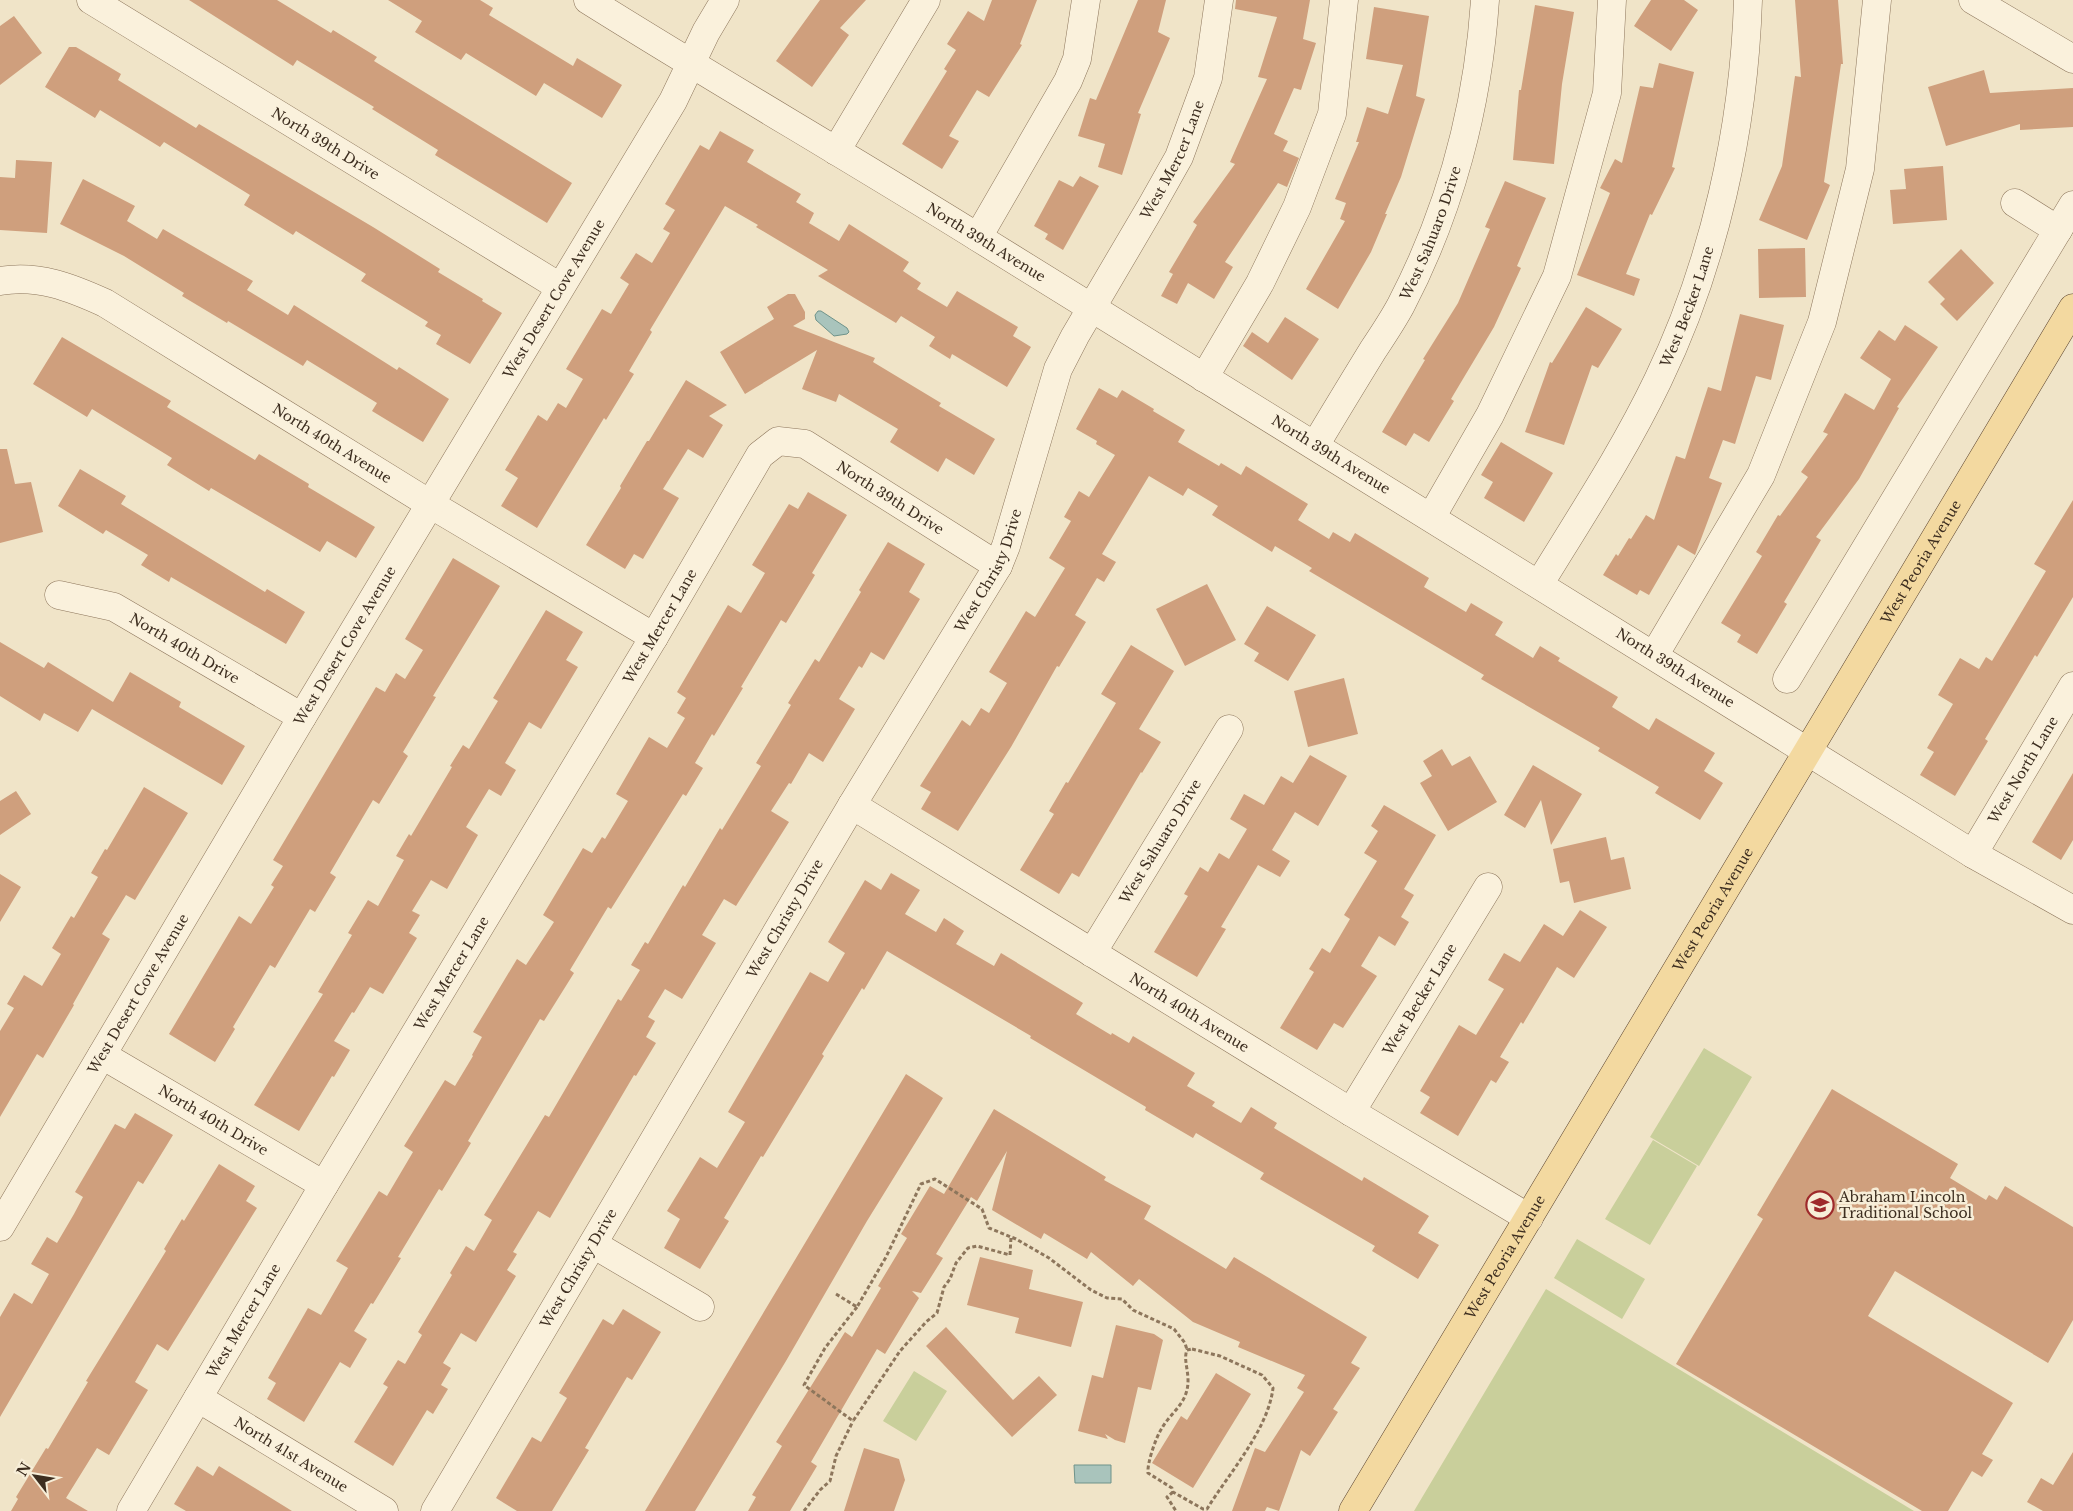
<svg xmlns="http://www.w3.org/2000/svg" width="2073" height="1511" font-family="'Libre Baskerville',serif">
  <rect width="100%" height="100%" fill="#f0e4c8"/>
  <path fill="#c9cf9b" d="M1704,1048L1752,1077L1699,1166L1650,1137Z
    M1653,1140L1697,1166L1650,1245L1605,1219Z
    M1577,1239L1645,1279L1622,1319L1554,1278Z
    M1546,1289L1914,1511H1414Z
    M914,1371L947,1391L916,1441L883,1421Z"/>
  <path fill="#a9c4bc" stroke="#6f938a" d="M818,311H821L847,328L849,332L847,334L834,336L816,320L815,315Z
    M1074,1465H1111V1483H1075Z"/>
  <path fill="#cf9f7d" d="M189,0H277L331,33L333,30L377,57L374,61L572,183L547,223L435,155L438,150L372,109L374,107L297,60L293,66Z
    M388,0H480L493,8L489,15L573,66L577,58L622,85L602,118L544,83L536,96L466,53L461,60L415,32L422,21Z
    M820,0H866L840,28L849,35L812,87L776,61Z
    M992,0H1037L1020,44L1022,45L989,97L977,90L949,136L959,141L942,169L902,144L947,71L944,69L956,50L947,44L968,11L984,21Z
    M1138,0H1166L1158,32L1170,38L1138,113L1141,114L1122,175L1098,167L1105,144L1078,136L1090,98L1096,100Z
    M1236,0H1310L1303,39L1316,43L1301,90L1294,88L1274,134L1288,141L1283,151L1299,158L1287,187L1278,183L1225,262L1233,267L1214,299L1188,283L1177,304L1161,296L1173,274L1169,272L1197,225L1193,222L1235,164L1230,162L1267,79L1258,77L1277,17L1235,9Z
    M1651,0H1684L1698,10L1671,51L1634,26Z
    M1795,0H1838L1843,64H1841L1824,182L1830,185L1807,240L1759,220L1782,166L1795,76L1801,77Z
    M1535,5L1574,12L1562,84L1554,164L1513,160L1519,90H1521Z
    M1374,7L1429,16L1416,96L1425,99L1401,177L1385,214H1387L1371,252L1338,309L1306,289L1345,221L1340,219L1346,203L1335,199L1359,142H1356L1367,107L1388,114L1403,65L1366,59Z
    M14,16L42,53L0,85V26Z
    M69,47H76L121,74L118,80L196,128L199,124L373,227L440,269L438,272L483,299L482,301L502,313L470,364L436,344L441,335L425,326L428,322L361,281L366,274L296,231L293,235L244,205L250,195L164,142L160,147L100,110L95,118L45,87Z
    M1659,63L1694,72L1672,167L1675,168L1652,215L1650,214L1626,274L1640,279L1634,296L1577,275L1610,193L1600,188L1615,159L1622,163L1640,86L1653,88Z
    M1984,70L1990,93L2073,88V127L2020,130V124L1946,146L1928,87Z
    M720,131L754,150L747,162L801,194L796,202L814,213L809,223L839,241L849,224L909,262L903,271L921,283L917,289L947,307L957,291L1018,327L1013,336L1031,347L1007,387L952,354L950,359L929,346L935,337L901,316L896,323L818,276L828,270L756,227L758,225L725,206L650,330L652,332L629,371L634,374L606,420L604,418L537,528L501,506L518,478L505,470L538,415L547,421L558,403L566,408L583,379L566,369L602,309L611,314L629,284L620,278L636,253L652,263L670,233L663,229L675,210L665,204L700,145L709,150Z
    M16,160L52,162L47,233L0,230V177L15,178Z
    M1943,166L1947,220L1893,224L1890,190L1906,189L1904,169Z
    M1080,176L1099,186L1063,250L1045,239L1048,234L1034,226L1059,180L1073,187Z
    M83,179L135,206L127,221L157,239L163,229L253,281L247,290L288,315L294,305L397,370L399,367L449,399L423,442L372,411L377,403L307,360L303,366L228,321L227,323L182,296L184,293L124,256L60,224Z
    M1505,181L1546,198L1517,266L1521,268L1494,327L1451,399L1454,401L1429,442L1414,433L1406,446L1382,432L1425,360L1423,359L1458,303L1490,229L1485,227Z
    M1805,248L1806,297L1759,298L1758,249Z
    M1961,249L1994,283L1957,321L1940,304L1945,299L1928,282Z
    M788,294H795L805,312V319L793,326L875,358L873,362L941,403L939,406L995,439L974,475L946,458L938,472L890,442L898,429L839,394L836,402L802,389L817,350L745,394L720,352L774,319L767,307Z
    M1586,307L1622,329L1598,368L1592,365L1564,445L1525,432L1550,362L1552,363Z
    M1740,314L1784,325L1771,380L1756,376L1735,444L1723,440L1709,478L1722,483L1695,555L1678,545L1649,595L1640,590L1637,595L1603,575L1616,554L1618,556L1629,538L1631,539L1646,515L1654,520L1676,456L1685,459L1708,387L1721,391Z
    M1285,317L1319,339L1292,380L1243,346L1252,332L1268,343Z
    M1905,325L1938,347L1897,407L1899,408L1859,479L1816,537L1821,540L1784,602L1787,604L1757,654L1737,642L1741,635L1721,623L1762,556L1756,552L1778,515L1780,516L1808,477L1801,472L1828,434L1823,432L1845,393L1874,410L1891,379L1860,358L1879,330L1895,341Z
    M62,337L171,401L167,407L255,460L259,454L309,484L308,487L375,527L356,558L327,541L320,552L211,488L209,491L167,465L172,458L92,409L87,417L33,384Z
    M686,380L727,405L709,416L723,425L703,458L688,449L663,489L679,498L643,559L634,554L625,569L586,545L621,488L620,486L647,441H649Z
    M1099,388L1117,398L1122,390L1154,409L1153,411L1185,430L1178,442L1219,466L1221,463L1241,475L1246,466L1308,504L1298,520L1329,539L1333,532L1350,542L1355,533L1429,578L1424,587L1466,612L1471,603L1503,622L1495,635L1533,658L1540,646L1560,658L1558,661L1618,697L1612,707L1649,730L1656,718L1715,753L1704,771L1723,783L1700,820L1655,793L1659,787L1598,751L1600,748L1481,679L1484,675L1309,571L1312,568L1275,546L1272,552L1212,515L1218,506L1188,488L1183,496L1149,476L1102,554L1116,562L1104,582L1097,578L1075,615L1086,622L1059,667L1057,666L1011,747L958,831L921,809L931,792L920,786L962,720L970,726L981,708L989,713L1007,683L989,672L1026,611L1035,617L1065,568L1049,558L1071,521L1064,517L1079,491L1089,497L1115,455L1096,444L1097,441L1076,429Z
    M1501,442L1553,473L1524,522L1484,498L1493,482L1481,475Z
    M0,449H7L15,484L31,482L43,532L0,543Z
    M80,469L126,496L121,504L265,592L267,589L305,612L286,644L171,577L169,582L141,565L148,555L106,530L103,534L58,506Z
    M808,492L847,515L812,573L815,575L786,623L781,620L741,687L743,688L714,736L712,734L695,763L703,768L686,796L683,794L611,909L608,907L570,970L574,973L544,1021L540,1019L468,1141L471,1143L442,1191L439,1189L398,1257L401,1258L373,1304L371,1303L354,1331L367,1339L350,1368L340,1362L304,1422L267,1399L276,1383L268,1378L308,1308L321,1315L348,1268L336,1261L379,1191L387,1196L413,1152L404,1146L445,1080L455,1086L473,1056L472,1055L482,1037L473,1032L517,959L526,965L554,922L543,915L583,848L592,853L602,837L605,839L628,801L616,794L649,737L667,748L685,718L677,713L686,698L677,692L728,605L741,613L765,573L752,565L789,504L798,509Z
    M2073,500V597L2037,657L2035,655L1985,739L1988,741L1955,796L1920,775L1934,752L1927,748L1953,704L1938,695L1960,658L1979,669L1986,657L1992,661L2046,571L2034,564Z
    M888,542L925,564L909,592L920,599L884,660L871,652L862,668L859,666L839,699L855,709L823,762L809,753L791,784L789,783L771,811L789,822L736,906L724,899L702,935L716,943L682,999L665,989L648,1017L655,1021L646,1037L656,1043L636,1076L634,1075L550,1218L538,1211L513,1252L517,1254L507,1270L516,1276L476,1342L461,1333L443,1363L451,1368L441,1385L448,1389L433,1414L427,1410L393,1466L354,1442L388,1387L383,1384L398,1360L405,1364L422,1335L418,1332L452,1275L450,1273L466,1246L474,1251L492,1220L484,1215L545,1115L549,1117L618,999L621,1001L640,970L631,965L645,942L648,944L683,885L685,887L720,828L722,830L761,766L756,763L791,705L788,703L815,659L819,662L861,592L859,590Z
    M453,558L500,586L433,696L436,697L403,752L408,756L379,804L373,800L330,873L336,877L315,912L310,909L275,968L270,965L233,1027L235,1029L215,1062L169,1034L239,916L251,924L274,887L271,885L283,866L273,860L376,687L385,692L396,673L405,679L423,650L405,639Z
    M1207,584L1236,640L1185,666L1156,609Z
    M1267,606L1316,635L1288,681L1254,661L1259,653L1244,644Z
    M546,610L583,632L566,660L578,667L541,729L529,722L505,763L516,770L501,796L489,789L466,827L478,835L447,889L431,880L412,911L420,915L409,933L417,938L383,994L370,987L354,1013L352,1012L334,1041L350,1050L334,1077L332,1076L299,1131L254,1105L323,994L318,992L352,935L348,933L368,900L378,906L404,860L396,856L409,834L411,836L452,767L450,766L463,745L469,749L498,701L493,698Z
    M0,642L44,668L48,662L113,702L130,672L181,702L179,707L245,746L222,785L92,709L78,732L44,713L40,721L0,696Z
    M1131,645L1174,671L1139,729L1161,742L1142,773L1141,772L1079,877L1072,873L1059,894L1020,870L1054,814L1049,811L1066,782L1068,783L1116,703L1101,694Z
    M1344,678L1358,734L1308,747L1294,691Z
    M1442,749L1452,766L1470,756L1497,802L1448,831L1420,783L1432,776L1423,761Z
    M1310,755L1347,776L1318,826L1295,812L1272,850L1290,861L1280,877L1258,865L1221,927L1226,929L1197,977L1154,952L1188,896L1184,894L1200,867L1208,872L1219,853L1229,859L1247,829L1230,819L1244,794L1264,805L1281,776L1293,783Z
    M1533,765L1582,794L1551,845L1541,800L1525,828L1504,815Z
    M2073,773V840L2061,860L2032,842Z
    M144,787L188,813L135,900L126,895L102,934L110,939L73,1004L74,1005L43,1058L37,1054L0,1117V1031L14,1008L7,1004L24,975L42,986L61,954L52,948L71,916L74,918L98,877L91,873L105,849L107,850Z
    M16,791L31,814L0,835V801Z
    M1384,805L1436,835L1404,889L1414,895L1401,917L1409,922L1395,946L1379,936L1361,966L1377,976L1343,1028L1334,1023L1317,1050L1280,1028L1314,972L1309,969L1322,948L1330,953L1350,919L1344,915L1377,861L1364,853L1378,831L1371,826Z
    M1606,837L1611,860L1624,857L1631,889L1574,903L1569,881L1560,883L1553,849Z
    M891,873L920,890L905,914L936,932L944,918L964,931L956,944L994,966L1001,953L1083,1003L1076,1014L1111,1035L1112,1033L1129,1043L1133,1036L1195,1073L1187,1086L1215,1102L1212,1106L1241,1123L1251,1107L1277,1123L1274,1128L1362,1181L1364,1177L1429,1216L1418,1233L1439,1245L1418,1279L1372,1251L1375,1246L1260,1179L1264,1173L1196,1133L1193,1138L1145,1110L1146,1107L1030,1038L1031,1036L887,951L864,990L862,988L822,1054L824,1056L789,1114L763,1157L761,1156L724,1218L729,1221L700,1269L664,1248L680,1219L667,1211L700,1157L717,1168L745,1122L728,1112L810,972L828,982L845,953L828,942L865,880L881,890Z
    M0,874L21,887L0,922Z
    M1580,910L1607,927L1574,978L1557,967L1523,1024L1521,1022L1500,1057L1509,1062L1496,1083L1491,1080L1458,1136L1420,1113L1430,1097L1420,1091L1459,1025L1476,1035L1504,989L1488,980L1504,953L1520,962L1544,924L1563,936Z
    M906,1074L943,1098L867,1221L786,1361L695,1511H645Z
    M1832,1089L1958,1164L1950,1178L1986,1200L1989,1195L1997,1200L2005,1186L2073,1227V1320L2048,1363L1895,1271L1868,1316L2013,1403L1982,1454L1993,1460L1982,1477L1972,1471L1948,1511H1922L1676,1364L1763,1219L1757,1215Z
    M994,1109L1106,1177L1104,1180L1151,1206L1144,1219L1226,1269L1234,1257L1367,1337L1351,1363L1360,1368L1333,1409L1338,1412L1310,1456L1301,1450L1279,1511L1267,1507L1265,1511H1232L1255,1448L1265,1452L1304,1392L1297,1388L1305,1375L1238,1347L1240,1342L1193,1322L1139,1279L1133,1286L1091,1252L1087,1259L1044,1233L1041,1239L992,1210L1007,1151L977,1201L971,1197L936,1254L943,1258L921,1293L912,1291L919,1298L885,1354L877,1349L811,1462L817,1466L790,1511H748L756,1497L752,1495L782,1446L776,1442L845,1332L852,1337L881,1288L878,1286L907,1238L901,1234L930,1186L944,1194Z
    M135,1113L173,1135L143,1184L138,1181L0,1417V1317L14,1293L32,1304L49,1274L31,1264L47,1237L57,1243L74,1214L83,1197L75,1192L115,1124L125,1129Z
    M219,1164L255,1186L246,1201L257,1208L168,1351L157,1344L135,1382L148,1390L109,1455L97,1448L66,1498L88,1511H11L18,1499L16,1497L46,1448L48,1449L88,1382L86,1381L166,1251L164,1249L182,1219L184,1221Z
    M980,1257L1033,1270L1029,1289L1083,1302L1071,1347L1015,1333L1019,1318L967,1305Z
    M623,1309L661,1332L632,1380L627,1377L585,1448L589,1450L552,1511H517L496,1498L532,1437L541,1442L567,1398L559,1393L603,1319L613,1325Z
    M1116,1325L1154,1334L1163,1340L1151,1390L1138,1387L1125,1443L1115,1440L1105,1434L1108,1439L1078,1431L1092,1375L1103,1378Z
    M946,1327L1013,1400L1039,1376L1057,1395L1012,1437L926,1346Z
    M1216,1373L1251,1394L1193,1488L1152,1463L1181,1416L1187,1420Z
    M864,1448L899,1459L905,1480L894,1511H844Z
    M2073,1452V1511H2043L2027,1502L2041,1478L2053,1485Z
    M197,1466L213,1476L219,1466L292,1511H186L174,1504Z"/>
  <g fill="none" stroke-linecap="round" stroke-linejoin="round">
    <g stroke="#8d765c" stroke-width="29">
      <g id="minor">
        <path id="s1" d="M91,0L560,287"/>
        <path id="s2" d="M588,0C717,81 849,157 979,238C1311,442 1643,646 1973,854L2073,910"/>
        <path d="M1973,0L2073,59"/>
        <path d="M836,151L926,0"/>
        <path d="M2015,203L2058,230"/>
        <path d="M978,237L1068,81L1077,59L1086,0"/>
        <path id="s3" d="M0,281C38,274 72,288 105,303L430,504L654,637"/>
        <path d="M1204,378L1260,283L1297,207L1332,114L1344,0"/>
        <path id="s4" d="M1316,444C1335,412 1354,381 1373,350C1383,335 1393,320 1401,305C1450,211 1478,106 1485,0"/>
        <path d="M1432,516L1490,415L1557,276L1607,93L1612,0"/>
        <path id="s5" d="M1540,583C1581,516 1624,451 1658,380C1714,264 1744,129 1748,0"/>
        <path id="s6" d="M59,595L114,607L302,717"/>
        <path d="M1655,654L1761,475L1822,322L1860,169L1877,0"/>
        <path d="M1787,679L2073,205"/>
        <path id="s7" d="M852,805L1351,1112L1529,1218"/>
        <path id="s8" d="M1973,854L2073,686"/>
        <path id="s9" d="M1092,953L1229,729"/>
        <path id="s10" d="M102,1055L324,1185"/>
        <path id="s11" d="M1351,1112L1488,887"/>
        <path id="s12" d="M0,1227L302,717L673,101L706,32L725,0"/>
        <path d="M593,1244L700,1307"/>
        <path id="s13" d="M198,1398L384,1511"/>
        <path id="s14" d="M131,1511L324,1185L654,637L760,455L778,441L805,444L998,566"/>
        <path id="s15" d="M435,1511L852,805L998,566L1006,546L1058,369L1075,336L1152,205L1179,157L1208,78L1219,0"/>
      </g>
    </g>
    <g stroke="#5b4430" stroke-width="29">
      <g id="major">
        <path id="s16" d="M1353,1511L2073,308"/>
      </g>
    </g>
    <path stroke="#8d765c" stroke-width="3" stroke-dasharray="4 2.5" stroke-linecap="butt" d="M836,1294L857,1307L886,1257L921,1184L935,1179L982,1209L989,1228L1016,1239L1049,1258L1091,1290L1107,1298L1122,1299L1133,1310L1174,1329L1185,1343L1187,1350
      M857,1307L825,1348L804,1385L853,1421L900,1351L926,1322L937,1313L944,1287L950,1279L956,1263L968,1248L977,1246L1010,1255L1011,1237
      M1192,1349L1220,1356L1262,1375L1273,1388C1268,1430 1229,1473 1207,1509H1203L1173,1492L1172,1488L1148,1473C1147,1463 1156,1437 1162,1428C1168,1417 1180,1408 1185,1396C1193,1377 1182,1362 1187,1350Z
      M1173,1492L1167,1497L1176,1511
      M804,1511L820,1490L830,1481L836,1456L853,1421"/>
    <use href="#minor" stroke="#faf1dc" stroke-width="28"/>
    <use href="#major" stroke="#f3d9a0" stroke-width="28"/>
  </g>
  <defs>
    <g id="school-ring" transform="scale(1.4375)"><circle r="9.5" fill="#f7eed8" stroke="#9e2a2b" stroke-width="1.5"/><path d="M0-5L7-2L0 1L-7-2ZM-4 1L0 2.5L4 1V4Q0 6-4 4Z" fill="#9e2a2b"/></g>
  </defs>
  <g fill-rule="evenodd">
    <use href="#school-ring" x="1820" y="1205"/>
  </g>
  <g text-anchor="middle" stroke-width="5" stroke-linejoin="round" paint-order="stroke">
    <g font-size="14" fill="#3d2e20" stroke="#f7eed8">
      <text dy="5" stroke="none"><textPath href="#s1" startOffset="275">North 39th Drive</textPath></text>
      <text dy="5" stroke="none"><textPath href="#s15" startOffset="1545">West Mercer Lane</textPath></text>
      <text dy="5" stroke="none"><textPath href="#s4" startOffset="241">West Sahuaro Drive</textPath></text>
      <text dy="5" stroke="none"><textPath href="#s2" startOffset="466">North 39th Avenue</textPath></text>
      <text dy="5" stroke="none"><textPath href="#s12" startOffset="1081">West Desert Cove Avenue</textPath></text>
      <text dy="5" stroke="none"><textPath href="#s5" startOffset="314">West Becker Lane</textPath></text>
      <text dy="5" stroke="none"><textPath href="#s3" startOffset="376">North 40th Avenue</textPath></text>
      <text dy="5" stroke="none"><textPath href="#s2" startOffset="871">North 39th Avenue</textPath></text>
      <text dy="5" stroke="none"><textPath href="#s14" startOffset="1380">North 39th Drive</textPath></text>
      <text dy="5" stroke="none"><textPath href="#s16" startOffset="1106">West Peoria Avenue</textPath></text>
      <text dy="5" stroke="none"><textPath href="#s15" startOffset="1092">West Christy Drive</textPath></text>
      <text dy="5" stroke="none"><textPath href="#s14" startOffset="1031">West Mercer Lane</textPath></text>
      <text dy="5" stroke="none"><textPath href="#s12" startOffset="676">West Desert Cove Avenue</textPath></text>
      <text dy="5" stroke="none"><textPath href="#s6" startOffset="138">North 40th Drive</textPath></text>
      <text dy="5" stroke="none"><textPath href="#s2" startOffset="1276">North 39th Avenue</textPath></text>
      <text dy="5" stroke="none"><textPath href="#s8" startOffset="98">West North Lane</textPath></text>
      <text dy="5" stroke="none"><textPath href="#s9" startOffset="131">West Sahuaro Drive</textPath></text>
      <text dy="5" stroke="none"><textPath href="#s16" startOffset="701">West Peoria Avenue</textPath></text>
      <text dy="5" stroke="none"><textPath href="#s15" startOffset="688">West Christy Drive</textPath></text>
      <text dy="5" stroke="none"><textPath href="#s14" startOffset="626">West Mercer Lane</textPath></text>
      <text dy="5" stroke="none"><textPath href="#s12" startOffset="271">West Desert Cove Avenue</textPath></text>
      <text dy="5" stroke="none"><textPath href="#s11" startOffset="132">West Becker Lane</textPath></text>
      <text dy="5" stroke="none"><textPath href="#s7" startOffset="396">North 40th Avenue</textPath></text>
      <text dy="5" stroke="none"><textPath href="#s10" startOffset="129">North 40th Drive</textPath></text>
      <text dy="5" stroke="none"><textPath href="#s16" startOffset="296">West Peoria Avenue</textPath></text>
      <text dy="5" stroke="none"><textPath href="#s15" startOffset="282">West Christy Drive</textPath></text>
      <text dy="5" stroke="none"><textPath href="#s14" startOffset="221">West Mercer Lane</textPath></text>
      <text dy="5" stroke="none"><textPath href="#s13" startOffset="109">North 41st Avenue</textPath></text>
    </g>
    <g font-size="14" fill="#3d2e20" stroke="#f7eed8" text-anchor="start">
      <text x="1839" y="1202">Abraham Lincoln<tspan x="1839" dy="16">Traditional School</tspan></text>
    </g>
  </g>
  <g transform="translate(35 1476) rotate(301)" stroke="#f7eed8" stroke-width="4" paint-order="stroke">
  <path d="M0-4L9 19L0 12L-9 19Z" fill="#3d2e20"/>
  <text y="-8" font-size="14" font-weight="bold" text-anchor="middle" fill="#3d2e20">N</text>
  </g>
</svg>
